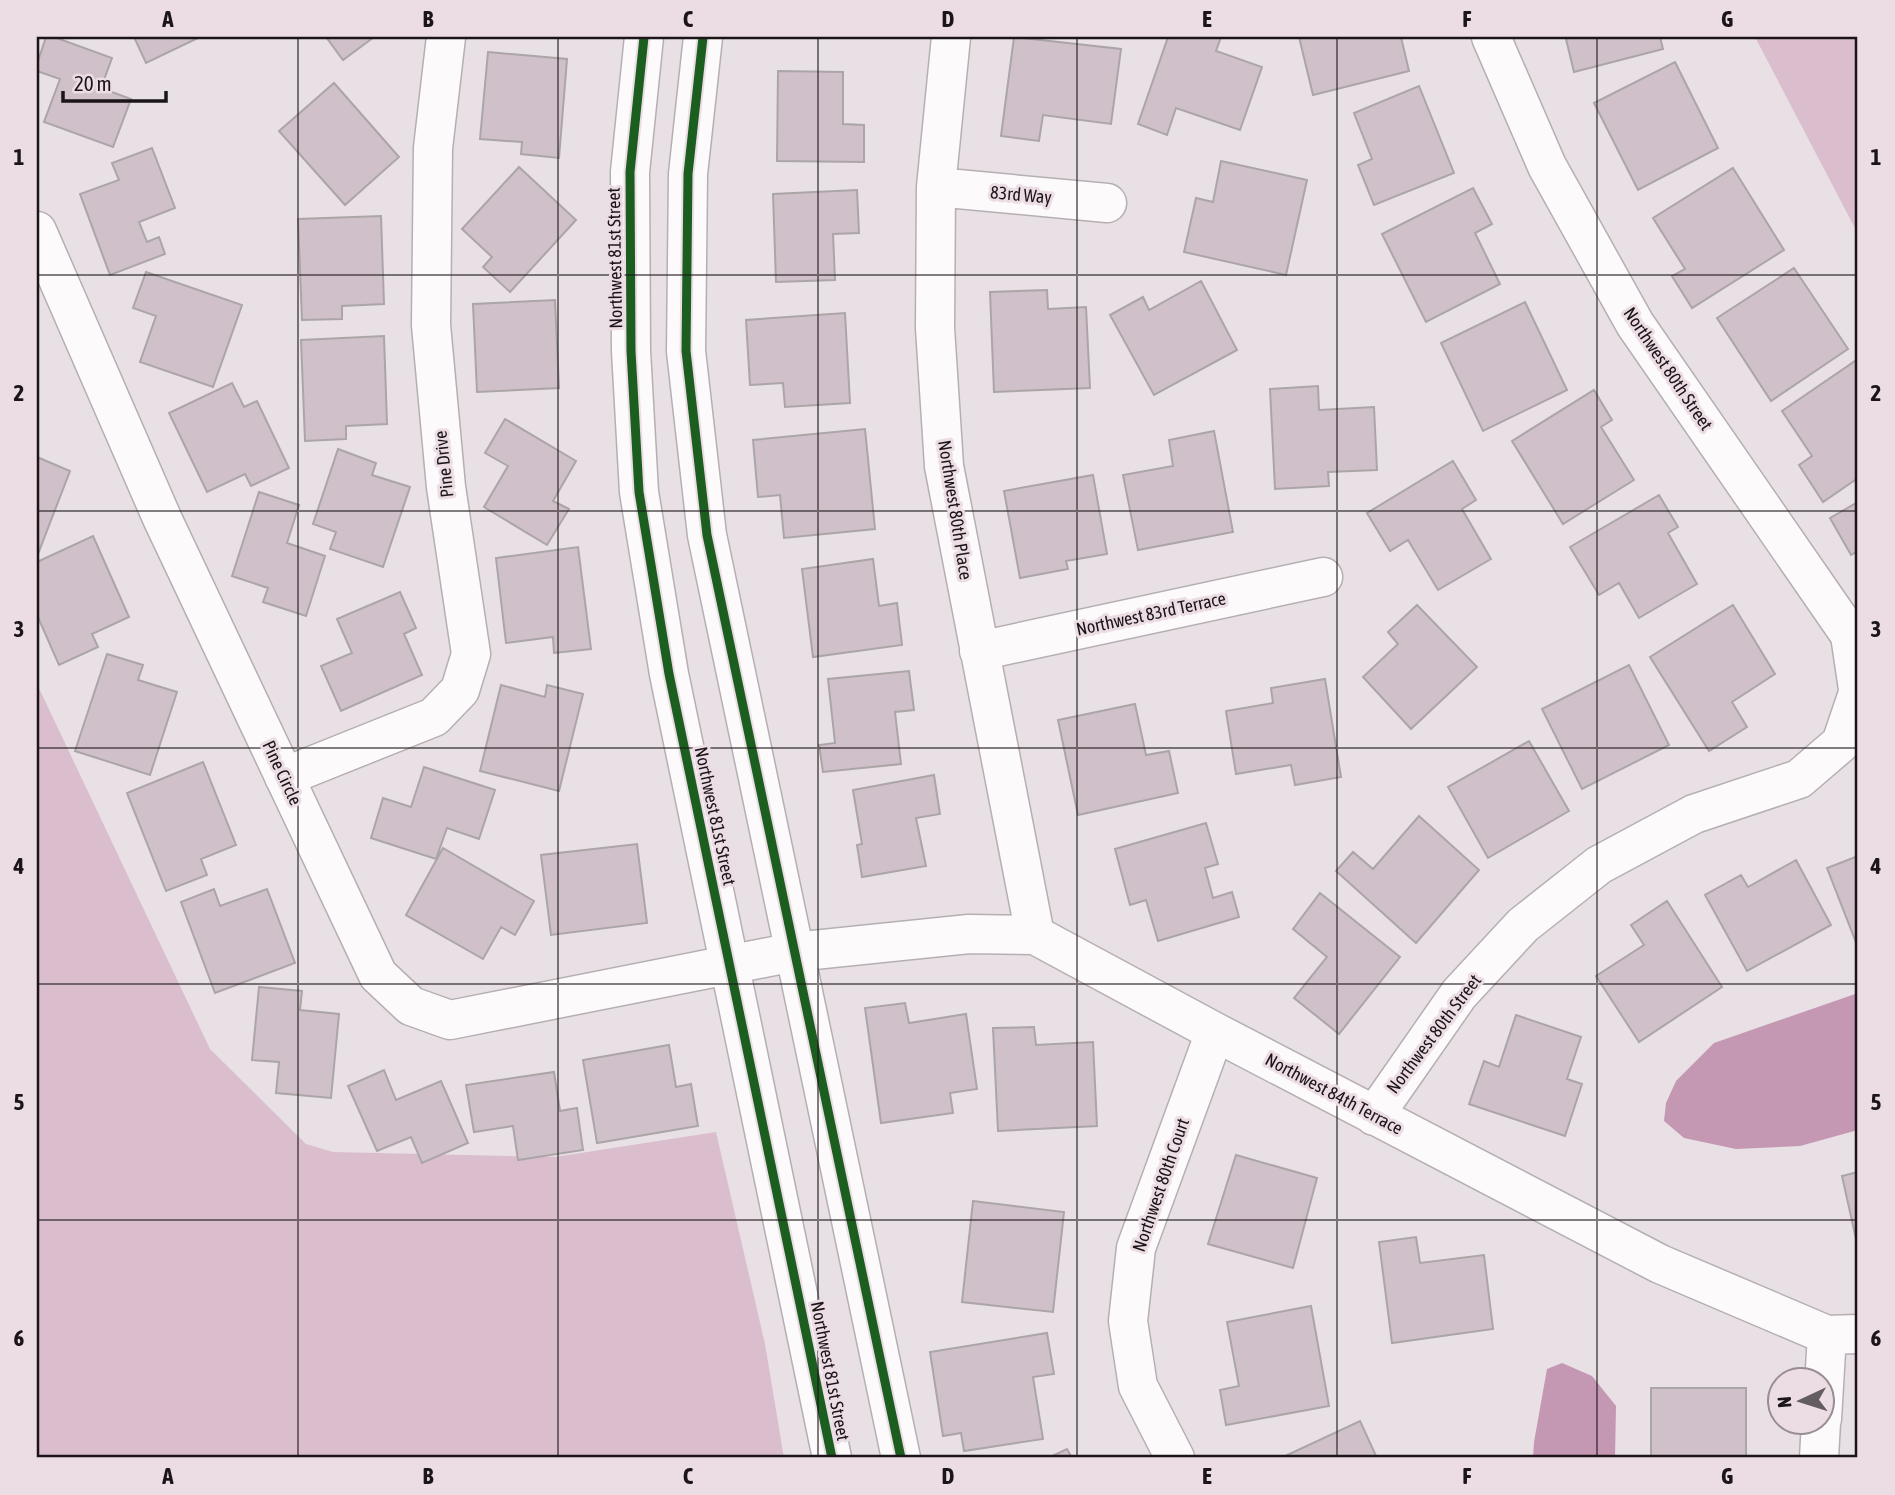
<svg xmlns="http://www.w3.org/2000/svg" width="1895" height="1495" font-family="'Asap Condensed',sans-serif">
  <rect width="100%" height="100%" fill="#e8e0e5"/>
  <path fill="#dabece" d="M1755,37H1858V234Z
    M37,684L210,1049L306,1144L333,1152L555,1157L716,1132L765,1344L784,1458H37Z"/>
  <path fill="#c497b2" d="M1858,993V1130L1800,1146L1736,1149L1684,1138L1664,1121L1666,1103L1676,1081L1714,1043Z
    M1562,1363L1592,1376L1616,1406L1615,1458H1533L1534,1442L1547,1369Z"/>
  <path fill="#d0c0c9" stroke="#aba5a8" stroke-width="2" d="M46,37H54L112,58L101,88L131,99L113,147L44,122L60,79L37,71V64Z
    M134,37H200L146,63Z
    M326,37H374L343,60Z
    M1014,37L1121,49L1111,124L1043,115L1039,141L1001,136Z
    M1168,37H1221L1216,51L1262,67L1240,130L1176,108L1167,135L1138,124Z
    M1299,37H1401L1409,71L1313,95Z
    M1571,37H1660L1663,49L1574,72L1566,39Z
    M488,52L567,59L559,158L521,154L522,142L480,139Z
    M1675,62L1718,148L1638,190L1594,103Z
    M778,71L843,72V124L864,125V162L777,161Z
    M334,83L399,157L345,205L279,131Z
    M1419,86L1454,173L1374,205L1358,165L1372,159L1354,113Z
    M152,148L175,208L139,222L147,242L159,237L165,254L110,275L80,194L119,180L112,163Z
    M1221,161L1307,180L1286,275L1184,252L1196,198L1213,202Z
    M519,167L576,220L510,292L483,267L492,257L462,229Z
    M1733,168L1784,250L1692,308L1672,276L1685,269L1653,218Z
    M1473,188L1492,224L1475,233L1500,284L1426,322L1382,234Z
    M857,190L859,233L833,234L835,280L776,282L773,194Z
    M381,216L384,304L342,306V319L302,320L298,219Z
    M1794,268L1848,349L1771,401L1717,318Z
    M146,272L242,305L213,387L140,362L156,316L133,308Z
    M1201,281L1237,350L1154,395L1110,315L1143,297L1149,310Z
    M1047,290L1048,309L1086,307L1090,388L994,392L990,292Z
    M555,300L559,388L477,392L473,304Z
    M1525,302L1567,390L1483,431L1441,343Z
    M845,313L850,403L785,407L783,383L750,385L746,320Z
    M384,336L387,424L346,426V439L305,441L301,340Z
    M1858,359V478L1823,502L1799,465L1812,456L1782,411Z
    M232,383L244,407L257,401L289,468L251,486L245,474L207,492L169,413Z
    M1318,386L1319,410L1374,407L1377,470L1328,472L1329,486L1275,489L1270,389Z
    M1594,390L1612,420L1601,427L1634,480L1563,524L1512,441Z
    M505,419L576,461L553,501L569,509L547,545L484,507L508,466L485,453Z
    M865,429L875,529L784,538L780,495L758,497L753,440Z
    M1214,431L1233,532L1138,550L1123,475L1173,466L1169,440Z
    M338,449L376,463L372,475L410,487L383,567L330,549L336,532L313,524Z
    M37,457L70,471L38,554H37Z
    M1453,461L1476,500L1462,509L1491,559L1438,590L1408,540L1390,551L1367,513Z
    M1093,475L1107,554L1066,561L1068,569L1020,578L1004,491Z
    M259,492L299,505L287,543L325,556L306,616L263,602L268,588L232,576Z
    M1659,495L1678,527L1668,533L1697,584L1639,618L1619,583L1599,595L1570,547Z
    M1858,502V551L1851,555L1830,518Z
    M93,536L129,617L92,634L98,647L59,665L37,615V562Z
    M578,547L591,649L554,653L553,637L506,643L496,558Z
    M873,559L879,606L897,603L902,645L813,657L802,569Z
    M400,592L416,628L404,634L422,675L341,711L321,666L352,653L337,619Z
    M1417,605L1477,667L1411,729L1363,677L1398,644L1388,632Z
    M1733,605L1775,674L1732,702L1747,727L1709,751L1650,657Z
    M107,654L143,665L138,680L177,692L150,775L75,751Z
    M1629,665L1669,745L1582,789L1542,709Z
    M909,671L914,710L895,712L901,764L823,772L819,745L835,743L828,679Z
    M1325,679L1341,777L1295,785L1291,765L1236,774L1226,711L1273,703L1271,688Z
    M501,685L545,697L547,685L583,694L559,791L480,771Z
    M1135,704L1146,755L1169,751L1178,793L1078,815L1058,720Z
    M1529,741L1569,811L1488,858L1448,787Z
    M203,762L236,845L201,859L207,875L166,891L127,793Z
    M424,767L495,790L479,839L447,828L436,859L371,838L383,798L411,807Z
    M934,775L940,814L916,818L926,866L862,877L857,845L862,844L853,790Z
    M1419,816L1479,870L1416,943L1336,871L1353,852L1373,869Z
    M1206,823L1218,864L1205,868L1213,898L1232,892L1239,917L1158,941L1146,900L1130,905L1115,849Z
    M637,844L647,923L551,935L541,855Z
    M443,848L534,901L515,935L501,927L483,959L406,915Z
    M1858,856V945H1857L1827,868Z
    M1796,860L1831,925L1747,971L1705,895L1741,875L1748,887Z
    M214,889L220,906L267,889L295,963L215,993L181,902Z
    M1320,893L1400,957L1339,1034L1294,998L1327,957L1293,929Z
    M1667,901L1722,987L1639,1042L1596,976L1644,945L1631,925Z
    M259,987L302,991L300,1010L339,1014L331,1098L276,1093L279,1062L252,1060Z
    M905,1003L909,1023L966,1014L977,1089L950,1093L953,1113L881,1123L865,1008Z
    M1516,1015L1581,1037L1567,1079L1582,1084L1565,1136L1469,1104L1484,1061L1499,1067Z
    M1034,1027L1036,1045L1093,1042L1097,1126L998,1131L993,1028Z
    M669,1045L676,1087L691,1084L698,1126L597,1143L583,1060Z
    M384,1070L396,1100L441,1081L468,1143L422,1163L411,1137L377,1151L348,1086Z
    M554,1072L560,1111L577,1108L583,1150L518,1160L513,1126L474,1132L466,1085Z
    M1236,1155L1317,1178L1293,1268L1208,1244Z
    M1858,1172V1248L1842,1176Z
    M973,1201L1064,1212L1053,1312L962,1302Z
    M1416,1237L1420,1263L1484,1255L1493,1329L1392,1343L1379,1242Z
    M1311,1306L1329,1406L1226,1425L1220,1390L1239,1386L1227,1322Z
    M1047,1333L1054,1374L1033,1377L1043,1439L964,1451L961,1433L943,1436L930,1352Z
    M1651,1388H1746V1456H1737V1458H1651Z
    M1360,1421L1377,1458H1281Z
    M1067,1449L1072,1458H1048Z"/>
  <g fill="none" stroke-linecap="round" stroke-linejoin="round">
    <g stroke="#b5afb3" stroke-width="41">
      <path id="minor" d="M644,37L630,172L631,351L639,492L669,674L832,1458
        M703,37L688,174L686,351L707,535L901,1458
        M951,37L936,187L935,328L944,466L1035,935
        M1491,37L1547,166L1635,324L1850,635L1858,689
        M936,187L1107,203
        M37,231L162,518L378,975L411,1006L450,1020L794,952L969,934L1035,935L1215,1032L1660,1264L1827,1335L1858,1334
        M979,651L1323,577
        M284,777L434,717L460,690L471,654L446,487L431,325L433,148L446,37
        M1374,1116L1459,994L1523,925L1599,865L1694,814L1799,779L1841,743L1858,693
        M1822,1419L1827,1335
        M1175,1458L1138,1386L1128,1321L1136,1248L1215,1032
        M1819,1458L1821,1422"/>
    </g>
    <use href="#minor" stroke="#fcfafb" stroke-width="38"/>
    <g stroke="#ecdde5" stroke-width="13">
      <path id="cycleway" d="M644,37L630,172L631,351L639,492L669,674L832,1458
        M703,37L688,174L686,351L707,535L901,1458"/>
    </g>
    <use href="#cycleway" stroke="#1b5e20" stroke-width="9"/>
  </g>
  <path fill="none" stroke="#1b1518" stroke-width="2" stroke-opacity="0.55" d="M298,37V1458M558,37V1458M818,37V1458M1077,37V1458M1337,37V1458M1597,37V1458M37,275H1858M37,511H1858M37,748H1858M37,984H1858M37,1220H1858"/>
  <g text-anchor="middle" stroke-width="6" stroke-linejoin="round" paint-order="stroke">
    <g font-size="18" fill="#1b1518" stroke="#ecdde5">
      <text transform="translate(1021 195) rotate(5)" y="6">83rd Way</text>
      <text transform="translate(615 258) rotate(-91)" y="6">Northwest 81st Street</text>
      <text transform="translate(1668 369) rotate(56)" y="6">Northwest 80th Street</text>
      <text transform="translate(444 464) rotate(-96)" y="6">Pine Drive</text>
      <text transform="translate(955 510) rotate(81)" y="6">Northwest 80th Place</text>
      <text transform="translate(1151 614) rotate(-12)" y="6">Northwest 83rd Terrace</text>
      <text transform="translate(282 773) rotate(65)" y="6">Pine Circle</text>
      <text transform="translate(715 816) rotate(78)" y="6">Northwest 81st Street</text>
      <text transform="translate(1434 1034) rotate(-53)" y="6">Northwest 80th Street</text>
      <text transform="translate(1334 1094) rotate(28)" y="6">Northwest 84th Terrace</text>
      <text transform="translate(1161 1185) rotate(-71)" y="6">Northwest 80th Court</text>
      <text transform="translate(830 1371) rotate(79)" y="6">Northwest 81st Street</text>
    </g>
  </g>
  <rect width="1895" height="1495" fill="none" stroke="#ecdde5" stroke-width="77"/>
  <g transform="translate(1801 1401) rotate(266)"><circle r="33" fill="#ecdde5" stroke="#988d93" stroke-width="2"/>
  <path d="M0-5L12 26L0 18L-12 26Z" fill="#635c60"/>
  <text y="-10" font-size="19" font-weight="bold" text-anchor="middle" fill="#1b1518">N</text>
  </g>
  <path d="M63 91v10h103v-10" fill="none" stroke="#1b1518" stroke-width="3.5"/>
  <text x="74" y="91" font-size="21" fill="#1b1518" stroke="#ecdde5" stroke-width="5" paint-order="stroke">20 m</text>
  <rect x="38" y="38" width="1818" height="1418" fill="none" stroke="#1b1518" stroke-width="2.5"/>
  <g font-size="23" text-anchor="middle" font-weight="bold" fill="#1b1518">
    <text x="168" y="27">A</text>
    <text x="428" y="27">B</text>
    <text x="688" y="27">C</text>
    <text x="948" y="27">D</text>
    <text x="1207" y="27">E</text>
    <text x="1467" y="27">F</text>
    <text x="1727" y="27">G</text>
    <text x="19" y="165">1</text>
    <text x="1876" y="165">1</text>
    <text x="19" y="401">2</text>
    <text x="1876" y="401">2</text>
    <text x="19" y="637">3</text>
    <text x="1876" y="637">3</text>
    <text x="19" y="874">4</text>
    <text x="1876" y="874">4</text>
    <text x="19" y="1110">5</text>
    <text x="1876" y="1110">5</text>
    <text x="19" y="1346">6</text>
    <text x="1876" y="1346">6</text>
    <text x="168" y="1484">A</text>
    <text x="428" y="1484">B</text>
    <text x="688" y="1484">C</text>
    <text x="948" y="1484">D</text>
    <text x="1207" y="1484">E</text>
    <text x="1467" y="1484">F</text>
    <text x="1727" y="1484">G</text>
  </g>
</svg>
